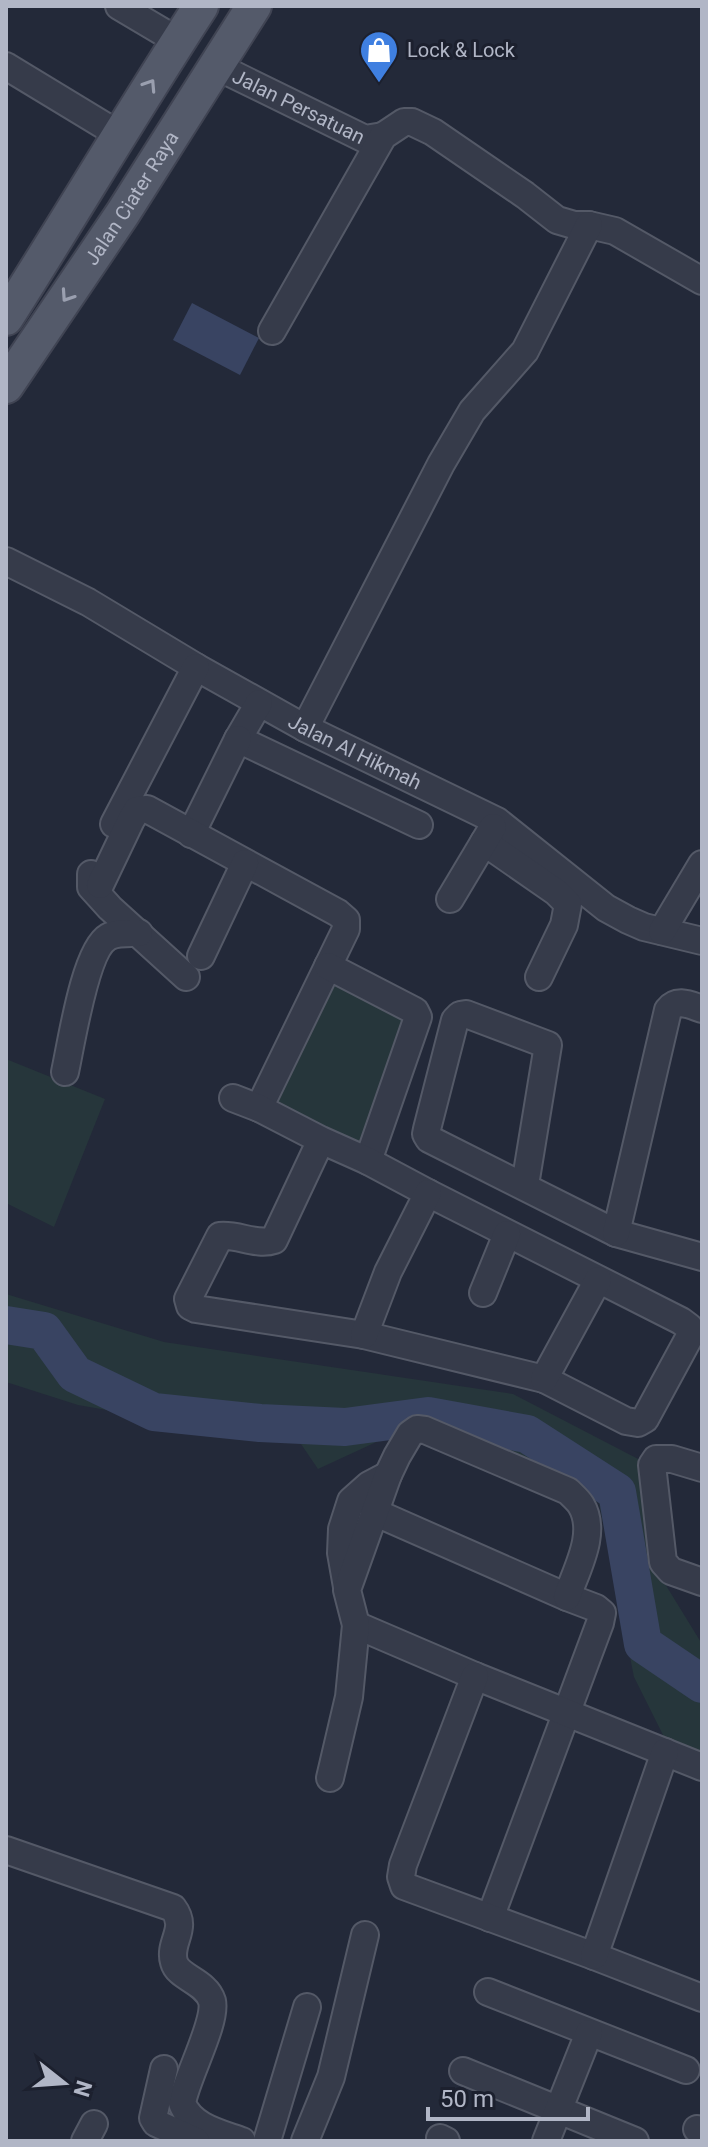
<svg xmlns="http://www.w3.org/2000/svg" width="708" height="2147" font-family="Roboto,sans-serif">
  <rect width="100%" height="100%" fill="#232939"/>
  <path fill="#26363b" d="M328,966L415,1011L368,1161L253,1106Z
    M6,1059L105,1099L54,1227L6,1203Z
    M6,1294L164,1342L513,1394L642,1461L659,1574L702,1644V1751L666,1741L634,1677L599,1503L468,1442L385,1438L318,1469L301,1444L78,1405L6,1382Z"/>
  <path fill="#394462" d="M192,303L259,338L240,375L173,340Z"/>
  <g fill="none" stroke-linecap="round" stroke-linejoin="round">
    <path stroke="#394462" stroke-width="38" d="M6,1325L44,1331L75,1374L154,1412L260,1423L345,1427L428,1416L527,1434L617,1492L643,1644L702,1684"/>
    <g stroke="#545967" stroke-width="30">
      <g id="minor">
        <path d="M119,6L178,41"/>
        <path d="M6,66L118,134"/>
        <path id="s1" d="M216,66L365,139L383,136"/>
        <path d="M272,331L383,136L404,122H412L433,132L525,195L557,220L574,225H589L615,231L702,281"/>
        <path id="s2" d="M6,561L88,602L196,667L305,728L497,821L606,908L628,920L644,927L702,941"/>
        <path d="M259,703L238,739L419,825"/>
        <path d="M305,728L441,464L472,411L525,351L589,225"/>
        <path d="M114,824L196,667"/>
        <path d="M191,834L238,739"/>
        <path d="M484,842L556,892L568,904L564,925L539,977"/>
        <path d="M91,874V887L110,908L186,977"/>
        <path d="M100,885L131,820L137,810L147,809L338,913L346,920V929L259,1108"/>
        <path d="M450,899L493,827"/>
        <path d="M662,931L702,864"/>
        <path d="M201,956L245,863"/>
        <path d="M328,966L415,1011L418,1017L368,1161"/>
        <path d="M65,1072C71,1045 85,950 108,937C116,932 129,933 139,933"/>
        <path d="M233,1098L259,1108L321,1140L368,1161L428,1193L681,1321L689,1327L690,1336L645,1419L638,1423L626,1421L544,1379L364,1335L196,1309L190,1306L188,1299L220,1236C238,1234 257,1246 274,1240L321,1140"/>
        <path d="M525,1185L548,1045L466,1014L460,1015L455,1020L427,1129L426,1134L429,1139L616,1233L702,1257"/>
        <path d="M616,1233L668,1010C677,998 690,1005 702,1009"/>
        <path d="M483,1293L507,1234"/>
        <path d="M364,1335L388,1272L428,1193"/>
        <path d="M544,1379L598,1280"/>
        <path d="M702,1468L672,1459H656L652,1465L663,1562L671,1571L702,1582"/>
        <path d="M374,1512L567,1597L596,1608L602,1613L600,1623L490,1918"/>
        <path d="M347,1587L341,1553L342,1529L351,1501L369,1485L388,1475"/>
        <path d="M356,1625L475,1676L702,1767"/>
        <path d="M475,1676L403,1865L401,1877L404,1886L594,1956L702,1998"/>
        <path d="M330,1778L349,1697L356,1625L347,1590L388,1475L397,1456L410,1434L417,1429L425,1430L568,1491C572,1495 578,1500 581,1505C598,1533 576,1570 567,1597"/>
        <path d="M6,1850L173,1908C189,1929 168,1942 174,1962C178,1978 206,1981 212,2001C217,2022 186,2078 182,2103C191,2127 220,2133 242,2141"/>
        <path d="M594,1956L665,1752"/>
        <path d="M488,1992L686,2070"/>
        <path d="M164,2069L153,2118L156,2123L196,2141"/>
        <path d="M463,2071L635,2141"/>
        <path d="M697,2129L702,2131"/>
        <path d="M440,2138L446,2141"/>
        <path d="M85,2141L94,2124"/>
        <path d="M267,2141L307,2007"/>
        <path d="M305,2141L331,2077L365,1935"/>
        <path d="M546,2141L589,2033"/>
      </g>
    </g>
    <g stroke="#404453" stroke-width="38">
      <g id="major">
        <path d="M6,318C72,214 134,109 201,6"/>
        <path id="s3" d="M6,386L123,213L254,6"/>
      </g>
    </g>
    <use href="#minor" stroke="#363b4a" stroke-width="26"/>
    <use href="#major" stroke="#545a6a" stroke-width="34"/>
  </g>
  <defs><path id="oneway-chevron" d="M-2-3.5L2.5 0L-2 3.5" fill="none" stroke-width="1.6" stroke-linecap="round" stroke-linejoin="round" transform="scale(2)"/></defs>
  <g stroke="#9a9faf">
    <use href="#oneway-chevron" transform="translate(150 85) rotate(-57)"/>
    <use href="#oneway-chevron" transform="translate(67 296) rotate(124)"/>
  </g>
  <defs>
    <g id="shop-pin" transform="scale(2)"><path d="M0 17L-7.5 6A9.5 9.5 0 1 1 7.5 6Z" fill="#3f7fe0" stroke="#1c202e"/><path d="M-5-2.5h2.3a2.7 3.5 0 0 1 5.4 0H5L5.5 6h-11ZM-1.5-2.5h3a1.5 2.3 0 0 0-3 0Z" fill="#fff"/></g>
  </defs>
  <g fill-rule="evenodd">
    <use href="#shop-pin" x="379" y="50"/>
  </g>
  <g text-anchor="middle" stroke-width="6" stroke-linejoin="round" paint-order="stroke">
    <g font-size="20" fill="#b1b6c6" stroke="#1c202e" text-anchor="start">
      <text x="407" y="57">Lock &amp; Lock</text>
    </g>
    <g font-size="20" fill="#b1b6c6" stroke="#1c202e">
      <text dy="7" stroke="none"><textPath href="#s1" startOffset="92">Jalan Persatuan</textPath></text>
      <text dy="7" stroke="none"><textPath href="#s3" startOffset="226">Jalan Ciater Raya</textPath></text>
      <text dy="7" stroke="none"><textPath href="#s2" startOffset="398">Jalan Al Hikmah</textPath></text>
    </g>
  </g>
  <rect width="708" height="2147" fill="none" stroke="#b1b6c6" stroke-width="16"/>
  <g transform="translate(64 2083) rotate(107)" stroke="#1c202e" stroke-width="6" paint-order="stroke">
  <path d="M0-6L14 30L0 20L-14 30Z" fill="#b1b6c6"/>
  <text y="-12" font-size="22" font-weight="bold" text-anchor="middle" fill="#b1b6c6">N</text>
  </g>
  <path d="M428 2107v12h160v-12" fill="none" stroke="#b1b6c6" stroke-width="4"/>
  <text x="440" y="2107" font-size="24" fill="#b1b6c6" stroke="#1c202e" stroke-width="6" paint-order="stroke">50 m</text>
</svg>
